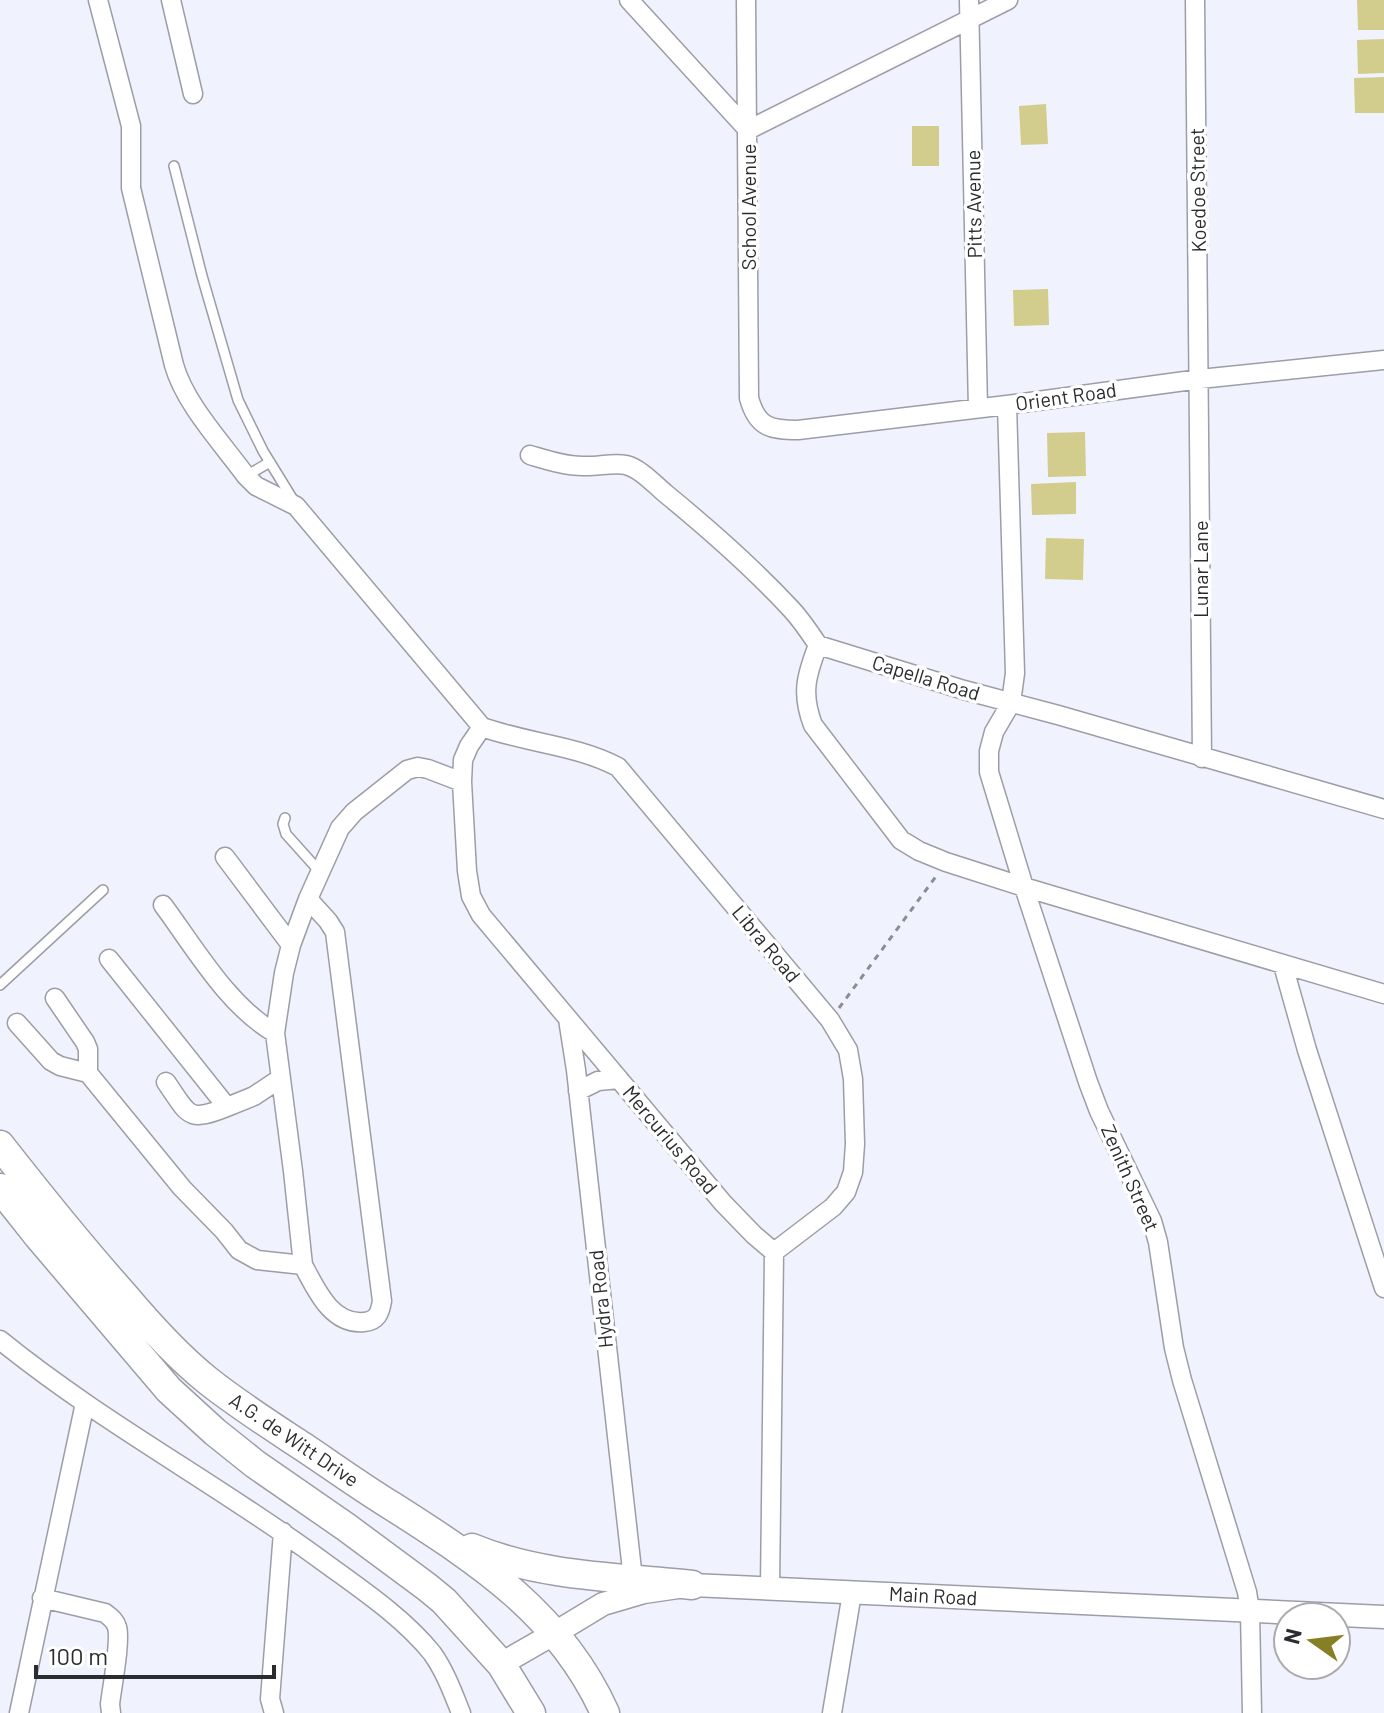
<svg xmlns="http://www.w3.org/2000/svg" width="1384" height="1713" font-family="Barlow,sans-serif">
  <rect width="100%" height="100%" fill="#f0f3fd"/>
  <path fill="#d2cd8c" d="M1357,0H1384V30H1358Z
    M1384,39V73L1358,74L1357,40Z
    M1384,77V113H1355L1354,78Z
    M1046,104L1048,144L1021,145L1019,106Z
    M912,126H939V166H912Z
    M1048,289L1049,325L1014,326L1013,290Z
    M1085,432L1086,476L1048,477L1047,433Z
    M1076,482V514L1032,515L1031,484Z
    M1046,538L1084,539L1083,580L1045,579Z"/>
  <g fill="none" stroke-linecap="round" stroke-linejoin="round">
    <g stroke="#9c9ea7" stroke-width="12">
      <path id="service" d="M174,166L202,276L238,400L263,451L295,503
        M246,476L270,462
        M285,818L283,824L286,834L321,873
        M0,985L103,890"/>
    </g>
    <g stroke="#9c9ea7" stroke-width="21">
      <path id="minor" d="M98,0L131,126V188L174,365C185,404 222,443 246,476L256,486L296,506L482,727
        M171,0L193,94
        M629,0L748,130L1008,0
        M746,0L749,398C757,427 770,430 798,430L1007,405L1200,379L1384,360
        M969,0L978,408
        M1195,0L1202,758
        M1007,405L1015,673L1011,703L994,732L989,751V772L1024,887L1088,1082L1099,1111L1152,1221L1158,1242L1174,1348L1182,1380L1247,1592L1250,1611L1252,1713
        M530,455C547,460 565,466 583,466C597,467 613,462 626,465C641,469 654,484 666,494C710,530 754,569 792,610C802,621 810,633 818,645L964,690L1058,715L1384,809
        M818,645C806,676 801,694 813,725L901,840L919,851L946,862L1024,887L1384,994
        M482,727C527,743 576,745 618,767L830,1020L848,1050L853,1079L855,1144L853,1172L846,1192L833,1207L774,1252
        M482,727L469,746L463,760L462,782L467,871L471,896L481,915L723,1203L754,1235L774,1252
        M225,857L291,945
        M163,905C195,948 228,1006 275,1033
        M109,959L227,1107L254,1096L281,1078
        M1283,965L1307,1050L1384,1288
        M55,998L85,1042L88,1049V1073
        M568,1019L576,1070L633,1579
        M17,1023L51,1061L60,1066L88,1073L182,1188L224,1231L239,1250L257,1260L303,1265L293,1171L275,1033L284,973L291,945L308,899L340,828L354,812L407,770L418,767L428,769L462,782
        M166,1082C189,1115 187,1123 227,1107
        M578,1091L598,1081L619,1079
        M303,1265C316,1289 331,1325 364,1322C377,1321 380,1313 382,1301L335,932L328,921L308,899
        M0,1340C101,1422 216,1483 321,1560C359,1588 402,1616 432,1653C445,1671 453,1693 461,1713
        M770,1588L774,1252
        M42,1598L105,1613C110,1617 115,1620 117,1627C121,1641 112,1687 110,1704L111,1713
        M19,1713L85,1403
        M274,1713L270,1699L283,1532
        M832,1713L852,1593"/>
    </g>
    <g stroke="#9c9ea7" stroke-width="25">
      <path id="tertiary" d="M501,1664L555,1633L603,1604L644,1592L692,1585L1384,1617"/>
    </g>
    <g stroke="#9c9ea7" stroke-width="31">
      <path id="primary" d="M0,1145C40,1196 80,1246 123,1294C149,1325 176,1355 207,1380C237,1404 270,1425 302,1446C332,1466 361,1487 392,1506C480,1562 561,1615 605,1713
        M0,1188L38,1236L169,1390L215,1432L255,1464L346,1527L427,1587L444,1601L501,1664L531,1713
        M472,1548C542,1577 618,1577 692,1585"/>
    </g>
    <path stroke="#8b8d94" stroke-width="3" stroke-dasharray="6 6" stroke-linecap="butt" d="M839,1008L937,875"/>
    <use href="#service" stroke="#fff" stroke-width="9"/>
    <use href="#minor" stroke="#fff" stroke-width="18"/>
    <use href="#tertiary" stroke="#fff" stroke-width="22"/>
    <use href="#primary" stroke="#fff" stroke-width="28"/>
  </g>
  <g text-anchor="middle" stroke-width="7" stroke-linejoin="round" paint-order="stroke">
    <g font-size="20" fill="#2b2c2f" stroke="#fff">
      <text transform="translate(1198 190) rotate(-91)" y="7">Koedoe Street</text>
      <text transform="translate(974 204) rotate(-91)" y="7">Pitts Avenue</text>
      <text transform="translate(749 207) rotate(-90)" y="7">School Avenue</text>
      <text transform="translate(1066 397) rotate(-8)" y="7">Orient Road</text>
      <text transform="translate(1201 569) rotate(-90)" y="7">Lunar Lane</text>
      <text transform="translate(926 678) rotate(17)" y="7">Capella Road</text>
      <text transform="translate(766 944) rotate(50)" y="7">Libra Road</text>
      <text transform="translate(670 1140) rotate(50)" y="7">Mercurius Road</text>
      <text transform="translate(1130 1178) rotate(66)" y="7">Zenith Street</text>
      <text transform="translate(601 1299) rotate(-96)" y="7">Hydra Road</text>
      <text transform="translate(294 1440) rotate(34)" y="7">A.G. de Witt Drive</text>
      <text transform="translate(933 1596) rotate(3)" y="7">Main Road</text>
    </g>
  </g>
  <g transform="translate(1312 1641) rotate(284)"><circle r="38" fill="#ffffff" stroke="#aaabac" stroke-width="2"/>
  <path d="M0-6L14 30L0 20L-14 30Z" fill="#877f26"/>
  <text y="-12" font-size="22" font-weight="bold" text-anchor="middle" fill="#2b2c2f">N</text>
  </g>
  <path d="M36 1665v12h238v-12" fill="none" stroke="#2b2c2f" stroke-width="4"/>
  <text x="48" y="1665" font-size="24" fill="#2b2c2f" stroke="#ffffff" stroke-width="6" paint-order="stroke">100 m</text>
</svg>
